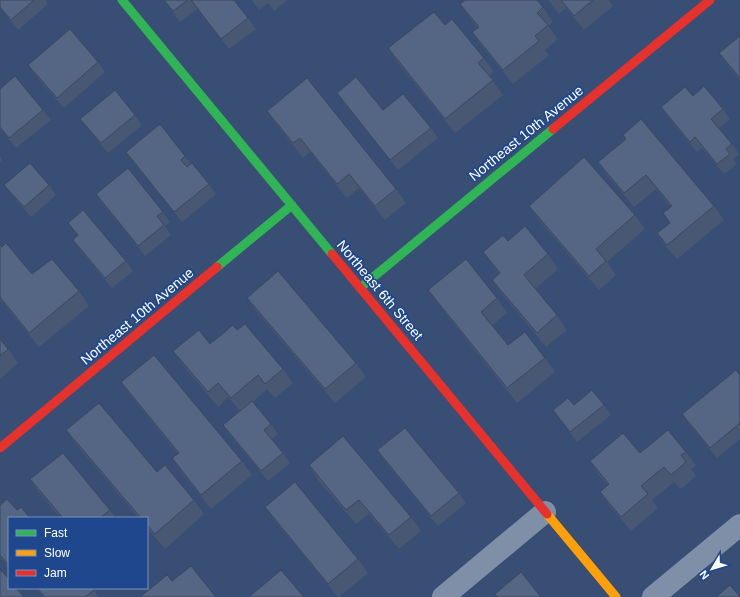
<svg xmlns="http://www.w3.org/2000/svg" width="740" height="597" font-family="Helvetica,sans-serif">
  <rect width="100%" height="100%" fill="#384e74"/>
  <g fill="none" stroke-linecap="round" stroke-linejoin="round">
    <path stroke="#7f8fa8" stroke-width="22" d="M443,597L545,512
      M653,597L740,525"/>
    <path stroke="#30b455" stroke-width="9" d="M122,0L332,254
      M217,267L292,205
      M360,288L553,129"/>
    <path stroke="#ff9f0a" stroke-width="9" d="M547,514L616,597"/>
    <path stroke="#e5322d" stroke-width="9" d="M553,129L710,0
      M332,254L547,514
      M0,448L217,267"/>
  </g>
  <path fill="#485872" d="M0,0H45L48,4L18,30L0,8Z
    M164,0H234L256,29L229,49L197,9L180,22Z
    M252,0H288L274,11L268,3L259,10Z
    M548,0H609L613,6L584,30L566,8L559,14Z
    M460,4L543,7L553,22L548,26L558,39L545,50L549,55L513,84L482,46L472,32L478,28L470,18Z
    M445,25L484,58L494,72L489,76L503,95L455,133L398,63L388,48Z
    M740,36V80L729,67L719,53Z
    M98,62L105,72L64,108L35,75L28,65Z
    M0,89L43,110L51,120L16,148L0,128Z
    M337,93L431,128L438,138L398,170L344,103Z
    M693,96L723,109L730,119L719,128L732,144L739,154L733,159L737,164L724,174L702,148L697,152L668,117L661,107Z
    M267,111L396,189L406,203L385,220L359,188L347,198L310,152L303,158L277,125Z
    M135,115L142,125L108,153L88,129L80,119Z
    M623,135L714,206L724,220L677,259L667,248L657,233L670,223L663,213L671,207L656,189L634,207L608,176L598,162L626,139Z
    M126,152L185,156L191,164L209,184L216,194L182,222L133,162Z
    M0,156L2,160L0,162Z
    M4,185H49L56,195L31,217L12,195Z
    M96,194L163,212L170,222L165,226L171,235L145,256L103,204Z
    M529,206L635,215L645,229L607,262L616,275L599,290L539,220Z
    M68,223L126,261L133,271L112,288L80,250L73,240L78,236Z
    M508,241L548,254L558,269L535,289L557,315L567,330L546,347L502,294L492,280L499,274L483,252Z
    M0,244L2,247L32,274L79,291L89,306L39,347L0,299Z
    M428,290L497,298L507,313L492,325L508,345L545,358L555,372L517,403L438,304Z
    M247,298L356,363L366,377L335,403L257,312Z
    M237,330L283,369L293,383L275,398L267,389L253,402L271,424L278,434L272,439L290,463L268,481L230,435L223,425L240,411L228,397L218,407L183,365L173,351L210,344Z
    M0,339L8,349L18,363L0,379Z
    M740,375V439L717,458L689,424L682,414Z
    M121,382L242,461L252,475L211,509L182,473L172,458L178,454L131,396Z
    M574,405H604L611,415L577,442L560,420L553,410Z
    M66,430L194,500L204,514L165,549L147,528V518H139L76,444Z
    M377,450L459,493L466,503L438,526L384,460Z
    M686,452L696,466L691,469L696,476L681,489L674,482L652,500L658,508L631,531L610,506L600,492L608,485L599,475L590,461L640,453Z
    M309,465L411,517L421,531L399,549L369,514L356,524L318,480Z
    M30,479L110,510L116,518H61L37,490Z
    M0,505L9,518V568L0,557Z
    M265,507L358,559L368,573L339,597H338L275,521Z
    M36,588H93L99,597H43Z"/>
  <path fill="#546684" stroke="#3b475c" d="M0,0H34L11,20L0,7Z
    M164,0H188L173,11Z
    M191,0H234L248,18L221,39Z
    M465,0H537L543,7L537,13L548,25L535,36L539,41L503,70L472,32L479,27L460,4Z
    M561,0H593L574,16Z
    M434,12L445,25L452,19L484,58L478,63L493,80L445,119L388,48Z
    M70,29L98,62L57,98L28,65Z
    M740,36V78L719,53Z
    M15,76L43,110L9,138L0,127V89Z
    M356,77L383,110L403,94L431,128L390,160L337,93Z
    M307,78L396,189L375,206L349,174L337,184L300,138L293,143L267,111Z
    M704,86L723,109L711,119L732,144L726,149L730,154L717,164L695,137L690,142L661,107L685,87L693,96Z
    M115,90L135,115L101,143L80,119Z
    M641,119L714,206L667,245L657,233L670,223L663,213L672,206L646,175L624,193L598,162L626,139L623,135Z
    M160,124L185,156L181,160L187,167L192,163L209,184L174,212L126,152Z
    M584,157L635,215L596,249L606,261L589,276L529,206Z
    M30,163L49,185L24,207L4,185Z
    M128,168L163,212L157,216L164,225L138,246L96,194Z
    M83,210L126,261L105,278L73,240L78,235L68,223Z
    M525,226L548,254L524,275L557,315L537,333L492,280L500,273L483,252L503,235L508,241Z
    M6,243L32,274L52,259L79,291L29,333L0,297V244L2,247Z
    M466,259L497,298L481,312L508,345L525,332L545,358L507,388L428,290Z
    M278,271L356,363L325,389L247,298Z
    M245,324L283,369L265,384L258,375L231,398L218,383L208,392L173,351L199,330L210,344L233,325L237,330Z
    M0,339L8,349L0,356Z
    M154,355L242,461L201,495L172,458L179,453L121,382Z
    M736,370L740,375V423L710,448L682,414Z
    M592,390L604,405L570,432L553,410L568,398L574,405Z
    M252,401L271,424L264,430L283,453L261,471L223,425Z
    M99,403L157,472L165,465L194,500L155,534L147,525V518H141L66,430Z
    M405,428L459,493L431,516L377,450Z
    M668,430L686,452L681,455L686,462L671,475L664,467L641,486L648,494L621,517L600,492L609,484L590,461L623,433L640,453Z
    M343,436L411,517L389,535L359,500L346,510L309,465Z
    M63,453L110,510L100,518H63L30,479Z
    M295,482L358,559L328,584L265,507Z
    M7,499L17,510L21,507L30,518H9V565L0,555V505Z
    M191,566L216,597H140L167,575L172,581Z
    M0,569L9,579V588H16L24,597H0Z
    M281,570L304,597H251L250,596Z
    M521,572L541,597H498L495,594Z
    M730,585L740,597H716Z
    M37,588H93L94,590L85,597H45Z"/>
  <g text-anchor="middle" stroke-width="3.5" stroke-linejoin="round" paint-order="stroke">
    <g font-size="14" fill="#fff" stroke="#1f478d">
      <text transform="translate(526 133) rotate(-39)" y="5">Northeast 10th Avenue</text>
      <text transform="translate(380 290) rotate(50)" y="5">Northeast 6th Street</text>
      <text transform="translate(137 316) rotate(-40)" y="5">Northeast 10th Avenue</text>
    </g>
  </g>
  <rect x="8" y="517" width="140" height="72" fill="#1f478d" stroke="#7991bb"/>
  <rect x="16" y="530" width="20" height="6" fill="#30b455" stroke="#7991bb"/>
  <text x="44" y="537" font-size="12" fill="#ffffff">Fast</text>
  <rect x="16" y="550" width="20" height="6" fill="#ff9f0a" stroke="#7991bb"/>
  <text x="44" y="557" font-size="12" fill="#ffffff">Slow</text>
  <rect x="16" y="570" width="20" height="6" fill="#e5322d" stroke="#7991bb"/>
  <text x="44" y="577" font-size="12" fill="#ffffff">Jam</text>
  <g transform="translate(712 569) rotate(232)" stroke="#1f478d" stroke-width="3" paint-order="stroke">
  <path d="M0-3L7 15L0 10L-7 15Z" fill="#ffffff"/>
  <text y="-6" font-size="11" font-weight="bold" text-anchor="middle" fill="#ffffff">N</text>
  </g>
</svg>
